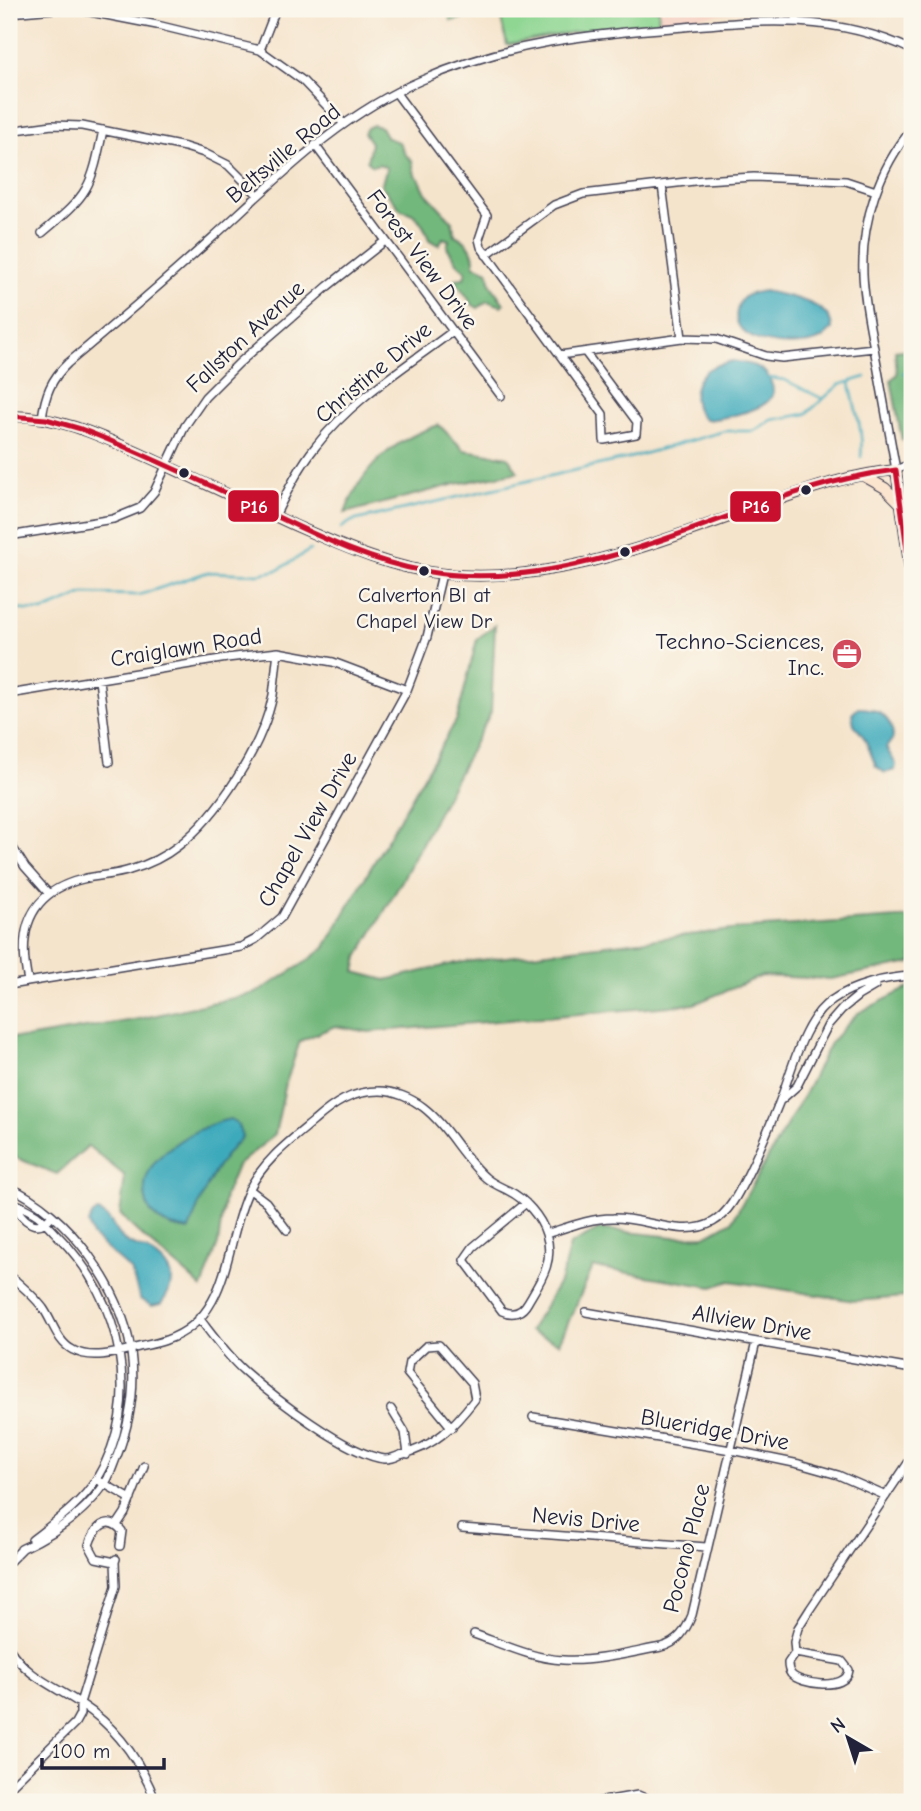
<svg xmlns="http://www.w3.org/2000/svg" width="921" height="1811" font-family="'Comic Neue',sans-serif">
  <rect width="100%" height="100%" fill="#fbf7ec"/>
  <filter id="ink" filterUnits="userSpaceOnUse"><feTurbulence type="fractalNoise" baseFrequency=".0143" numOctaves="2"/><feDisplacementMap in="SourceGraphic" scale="14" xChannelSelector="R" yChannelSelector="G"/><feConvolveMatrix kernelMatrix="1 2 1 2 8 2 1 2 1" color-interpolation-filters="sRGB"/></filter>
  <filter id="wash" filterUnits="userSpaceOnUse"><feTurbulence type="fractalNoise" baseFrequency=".00686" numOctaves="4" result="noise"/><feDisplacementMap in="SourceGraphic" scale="28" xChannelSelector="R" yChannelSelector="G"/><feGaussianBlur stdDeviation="1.57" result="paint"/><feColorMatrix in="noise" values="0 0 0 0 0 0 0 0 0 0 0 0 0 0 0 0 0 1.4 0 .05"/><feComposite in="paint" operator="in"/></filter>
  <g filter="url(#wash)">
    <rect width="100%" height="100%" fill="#f5e4cc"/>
    <path fill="#f6d2c4" d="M659,9H758L658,22Z"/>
    <path fill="#8ed692" stroke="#587c66" stroke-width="2" d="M447,9H659L658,22L574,32L507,45L499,10L451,21Z"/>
    <path fill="#72b77c" stroke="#4a6c5c" stroke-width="2" d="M373,125L381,127L387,138L399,142L405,154L412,161L415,175L420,180L426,193L452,221L455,235C468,241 475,251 474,265L488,271L491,285L504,304L502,306L487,301L478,308L473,305L454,279L464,278L466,271L459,265L447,247L449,240L443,238L439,245L429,240C424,225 418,213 401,210L381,185L387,168L379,164L372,166L367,161L371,143L364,133L367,128Z
      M912,349V440H902L891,380L897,374L895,351Z
      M439,425L464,450L508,457L518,472L456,484L345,513C362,467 393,440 439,425Z
      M495,625L491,712L403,879L358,957L355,972L386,980L456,963L748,928L912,917V963L831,979L762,976L694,1004L369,1032L335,1026L300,1041L286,1083L275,1134L237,1166L225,1195L218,1244L202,1288C176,1262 144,1242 120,1214L125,1176L88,1146L57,1174L9,1155V1037L26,1038L139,1019L256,993L306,962L325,947L457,719L477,639Z
      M912,986V1299L905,1297L854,1301L730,1281L712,1287L593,1267L559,1343L530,1331L561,1279L570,1245L600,1229L674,1237L705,1236L732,1221L806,1091L830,1043L858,1013Z"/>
    <path fill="#3daabc" stroke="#30667c" stroke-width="2" d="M764,291C786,296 832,302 832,329C828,333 824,338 819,340C796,350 725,346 738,307C742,294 751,293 764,291Z
      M732,361C749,364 767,365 772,385C774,390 773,396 769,400C760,411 720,419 705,420C692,410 691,388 702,375C709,366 722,364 732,361Z
      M858,708C877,707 893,718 893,738L886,748L896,764L895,770L885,773L876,766L865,739L854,724L852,714Z
      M230,1119L237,1123L242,1137C213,1166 203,1193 189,1230C165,1227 146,1218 145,1192C144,1182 148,1170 155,1162C173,1141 203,1125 230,1119Z
      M98,1212C111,1216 114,1230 123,1239C130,1246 140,1246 148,1251C172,1265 179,1281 161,1304L152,1306L140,1299L131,1270L92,1236L88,1223L93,1214Z"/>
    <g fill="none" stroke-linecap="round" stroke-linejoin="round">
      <path stroke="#3daabc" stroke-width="2.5" d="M903,373L912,371
        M770,378L785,380L823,399
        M850,382C854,410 864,427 861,457
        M341,528L352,521L629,458L725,431H754L771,420L806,414L839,385L866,377
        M9,609L43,611L84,594L139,595L208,572L259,574L278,570L310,550"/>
    </g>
  </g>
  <g filter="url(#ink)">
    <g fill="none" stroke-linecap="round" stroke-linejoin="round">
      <g stroke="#423f51" stroke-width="10">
        <path id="street" d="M58,9L80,10L157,25L260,50L302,80L344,124
          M9,13L55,9
          M796,21L797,9
          M260,50L276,9
          M396,93L487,215L479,239L481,247L603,414L604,440L636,434L637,422L585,352
          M9,131L52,125L82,126L185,147L204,153L228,165L258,195
          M315,145L501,396
          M662,185L682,338
          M42,233C89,194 91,189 103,130
          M486,255L554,205L583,194L703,180L754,177L846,181L876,191
          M560,355L682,338L716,339L766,356L782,358L874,348
          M42,418C45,395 51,379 68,363C117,322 165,281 212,238C277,179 339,115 422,80C509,42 590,34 684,27C764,20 837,14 912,50
          M896,470C889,433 883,396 876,359C871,331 864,302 863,274C861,222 879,168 912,129
          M896,470L912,463
          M275,516C287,492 299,467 316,446C352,399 407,366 453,331
          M9,536L113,519L140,508L154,492L185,426L205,397L239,363L328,286L385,241
          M99,680L109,762
          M9,694L227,658L278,652L333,662L407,690
          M9,842L25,867L49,894
          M28,981C17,931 29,892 83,879C99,875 116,875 130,870C147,865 164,857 178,846C219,815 263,745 273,695C275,681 276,666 278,652
          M9,985L241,947L256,939L282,917L407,690L427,637L442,574
          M780,1101L797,1086L828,1025L842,1009L858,996L875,986
          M9,1187C67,1212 123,1288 131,1352C136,1387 130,1423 117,1456C113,1465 110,1477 104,1485C83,1515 54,1534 21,1549
          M249,1189L266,1202L287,1230
          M9,1200C18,1205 28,1209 37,1215C45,1221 52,1230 60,1238C121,1300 144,1401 97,1478C82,1503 55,1522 32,1540
          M14,1203C22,1221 38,1235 52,1215
          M546,1234C568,1227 590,1218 613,1218C644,1217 684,1239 713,1222C729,1213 739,1192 747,1176C759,1152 769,1128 779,1103C792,1072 802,1020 832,1000C853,985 887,977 912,976
          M9,1275C21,1285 33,1295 43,1308C53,1322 57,1342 73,1350C91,1360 116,1353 135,1348C145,1345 156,1344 166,1340C232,1318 224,1241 249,1190C263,1161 290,1141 314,1121C333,1104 352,1091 379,1091C394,1091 411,1098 423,1107C448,1126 462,1158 486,1178C493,1184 501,1187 509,1191C525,1199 541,1217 546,1234C555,1261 541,1280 528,1302C522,1313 513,1316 502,1311L464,1260L473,1247L526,1203
          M586,1312L912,1369
          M199,1318C213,1336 227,1356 244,1371C272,1396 349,1456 385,1459C389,1459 396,1457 400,1455C435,1447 454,1426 475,1399L472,1383L439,1345L426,1346L409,1362L407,1373L452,1428
          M391,1409L405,1432L408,1454
          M533,1417L731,1450L799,1464L838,1475L886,1496
          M101,1482L131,1499
          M117,1525L125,1513L144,1466
          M462,1528L706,1547
          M116,1559L115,1562L96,1558L89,1545C94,1529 107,1513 122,1531L120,1546
          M9,1562L23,1548
          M474,1634C502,1644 534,1659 563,1660C595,1662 629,1653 661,1647C678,1643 686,1630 692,1615L756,1342
          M9,1648C28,1678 53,1685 81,1704C118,1728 141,1762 156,1802
          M795,1653L842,1661L849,1670C847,1692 799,1684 791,1674C788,1670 788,1667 788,1663L795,1653L794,1642L798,1628L810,1609L912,1457
          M9,1788L75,1723L80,1714V1703L116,1586L115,1562
          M598,1802L638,1795L654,1802"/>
      </g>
      <g stroke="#423f51" stroke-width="12">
        <path id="secondary" d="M9,416C59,415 105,438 150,458C198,480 246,503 294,525C342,546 392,569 445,574C557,585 659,541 763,505C806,490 850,474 896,470L912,586
          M862,475L885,488L900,503"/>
      </g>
      <use href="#street" stroke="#fff" stroke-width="7"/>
      <use href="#secondary" stroke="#fce5cf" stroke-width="10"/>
      <g stroke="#fbf7ec" stroke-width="10">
        <path id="bus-1" d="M9,416L46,419L81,429C149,455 214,488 280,518C326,540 373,562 424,571C484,582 548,573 607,557C704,531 796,482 896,470L912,586"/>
      </g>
      <use href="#bus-1" stroke="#c8102e" stroke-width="5"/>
    </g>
  </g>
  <defs>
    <g id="office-disc" transform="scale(1.575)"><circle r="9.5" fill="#d1495b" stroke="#fbf7ec"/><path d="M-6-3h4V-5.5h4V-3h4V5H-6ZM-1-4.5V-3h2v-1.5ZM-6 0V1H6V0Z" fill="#fff"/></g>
  </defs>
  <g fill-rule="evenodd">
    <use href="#office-disc" x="847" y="654"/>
  </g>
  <g fill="#22223b" stroke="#fbf7ec" stroke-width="2.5">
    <circle cx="184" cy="473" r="6"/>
    <circle cx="806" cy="490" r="6"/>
    <circle cx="625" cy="552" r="6"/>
    <circle cx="424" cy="571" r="6"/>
  </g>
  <g text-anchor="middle" stroke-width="5" stroke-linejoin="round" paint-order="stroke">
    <g font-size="21" fill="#22223b" stroke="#fbf7ec">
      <text x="424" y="602">Calverton Bl at<tspan x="424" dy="26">Chapel View Dr</tspan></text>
    </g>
    <g font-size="23" fill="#22223b" stroke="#fbf7ec">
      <text transform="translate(283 153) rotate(-40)" y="8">Beltsville Road</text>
      <text transform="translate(423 259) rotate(53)" y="8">Forest View Drive</text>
      <text transform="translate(245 336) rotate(-43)" y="8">Fallston Avenue</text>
      <text transform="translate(373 372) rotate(-40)" y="8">Christine Drive</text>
      <text transform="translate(186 647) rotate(-9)" y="8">Craiglawn Road</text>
      <text transform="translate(307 829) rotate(-60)" y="8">Chapel View Drive</text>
      <text transform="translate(752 1322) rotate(10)" y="8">Allview Drive</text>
      <text transform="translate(715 1429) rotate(10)" y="8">Blueridge Drive</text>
      <text transform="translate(586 1519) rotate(5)" y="8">Nevis Drive</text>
      <text transform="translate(686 1548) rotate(-76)" y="8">Pocono Place</text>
    </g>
    <g font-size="23" fill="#22223b" stroke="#fbf7ec" text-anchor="end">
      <text x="824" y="649">Techno-Sciences,<tspan x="824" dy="26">Inc.</tspan></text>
    </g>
  </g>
  <g stroke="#fbf7ec" stroke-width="2.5">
    <rect x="227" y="489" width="53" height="34" rx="7" fill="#c8102e"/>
    <rect x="729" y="490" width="53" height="33" rx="7" fill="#c8102e"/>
  </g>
  <g font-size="19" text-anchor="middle" font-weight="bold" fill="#fff">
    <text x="254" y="513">P16</text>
    <text x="756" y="513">P16</text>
  </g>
  <rect width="921" height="1811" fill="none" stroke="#fbf7ec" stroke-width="35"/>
  <g transform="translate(848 1738) rotate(321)" stroke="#fbf7ec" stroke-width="5" paint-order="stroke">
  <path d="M0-5L12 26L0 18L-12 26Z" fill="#22223b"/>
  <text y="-10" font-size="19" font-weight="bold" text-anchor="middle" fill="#22223b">N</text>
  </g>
  <path d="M42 1758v10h122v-10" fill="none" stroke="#22223b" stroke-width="3.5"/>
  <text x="52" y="1758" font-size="21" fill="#22223b" stroke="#fbf7ec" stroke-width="5" paint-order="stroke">100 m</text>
</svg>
